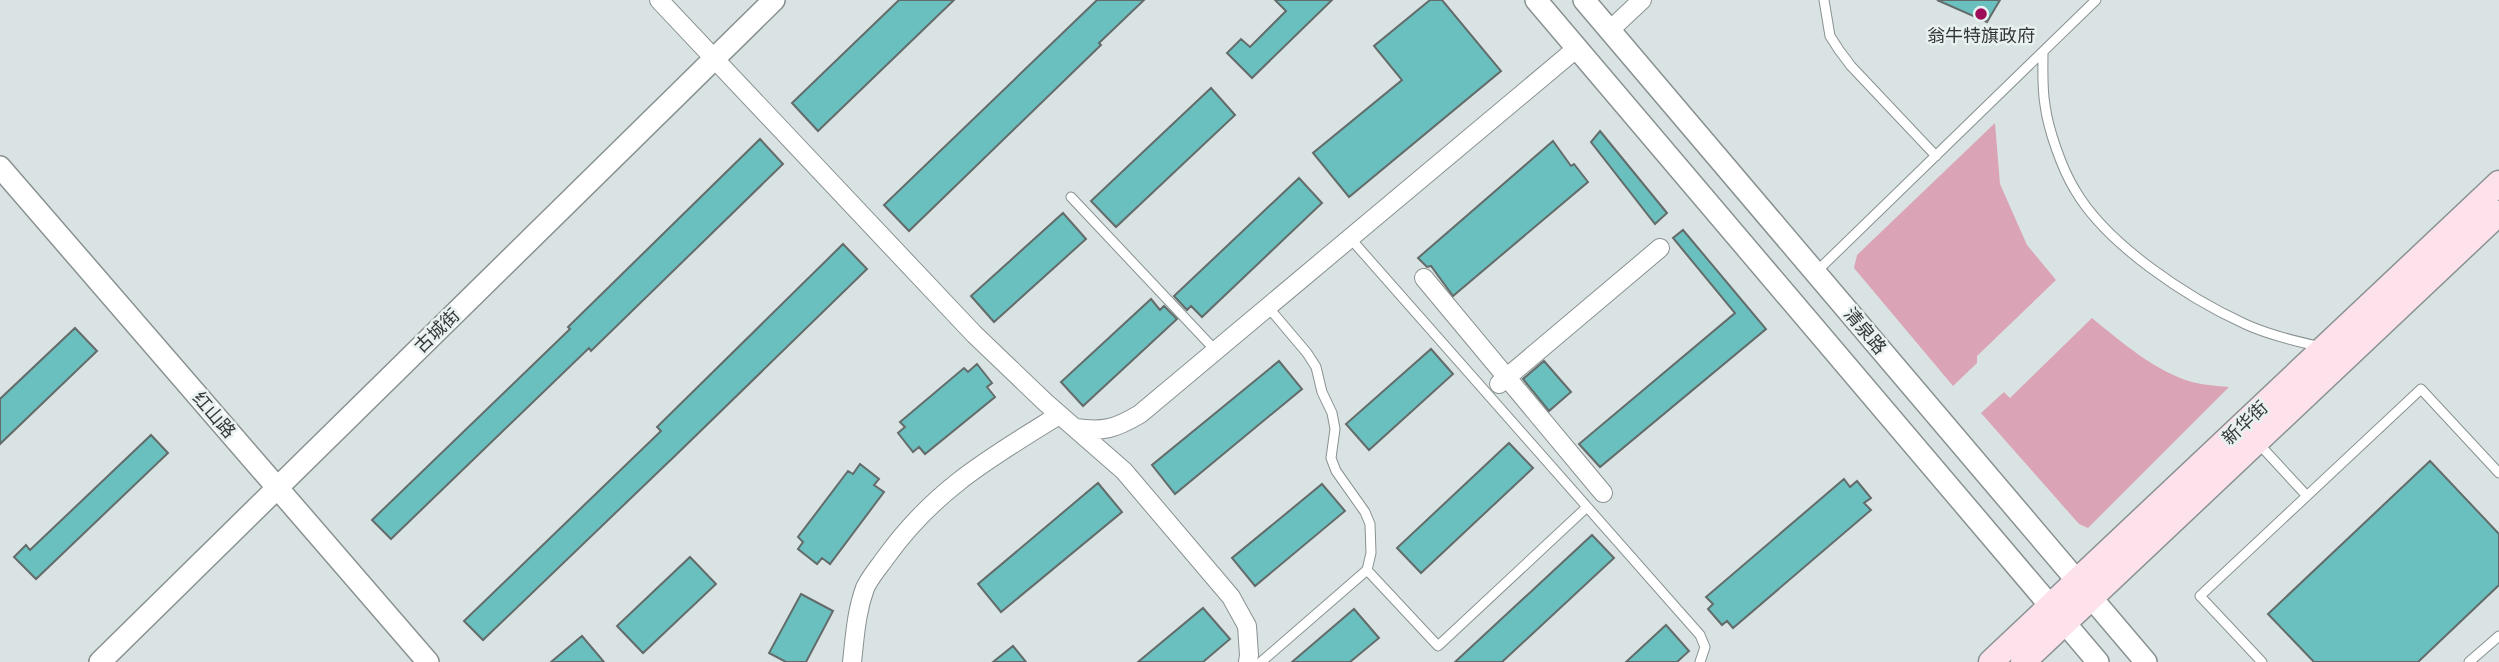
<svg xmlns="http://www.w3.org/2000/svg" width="2499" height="662" font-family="'Archivo Narrow','Noto Sans SC',sans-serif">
  <rect width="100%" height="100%" fill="#dae3e3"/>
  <path fill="#daa3b6" d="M1995,123L2000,184L2027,245L2056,280L1977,356V363L1953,386L1854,268L1857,255Z
    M2092,318C2120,341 2156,372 2192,382C2204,385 2217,386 2229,387L2088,528L2079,524L1981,413L2004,392L2010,398Z"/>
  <path fill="#69c0be" stroke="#646b6b" stroke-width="2" d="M899,0H954L818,131L792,103Z
    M1097,0H1144L1099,43L1101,45L909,231L884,205Z
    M1275,0H1332L1252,78L1227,53L1241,39L1250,47L1286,11Z
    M1430,0H1442L1501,71L1349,197L1313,153L1402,80L1374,46Z
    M1937,0H2000L1987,22Z
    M1211,88L1235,115L1116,227L1091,201Z
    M1600,131L1667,213L1655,224L1591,142Z
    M760,139L783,164L591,351L589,348L391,539L372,520L570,329L568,327Z
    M1553,141L1571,166L1574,164L1588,182L1453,296L1431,266L1427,267L1418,258Z
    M1299,178L1322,203L1202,317L1191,306L1187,310L1174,296Z
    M1063,213L1086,239L994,322L971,296Z
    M1683,230L1766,329L1600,467L1579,444L1735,313L1673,238Z
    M843,244L867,269L680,451L483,640L464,621L661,431L657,427Z
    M1151,299L1160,310L1164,306L1177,319L1083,406L1061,382Z
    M75,328L97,351L0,444V399Z
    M1431,349L1453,374L1369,450L1346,424Z
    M1279,361L1302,389L1175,494L1152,465Z
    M1544,361L1571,392L1549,411L1523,379Z
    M977,364L992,383L987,387L995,397L925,454L919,447L913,452L898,433L905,427L900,422L964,368L968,372Z
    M151,435L168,453L36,579L14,557L26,545L30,550Z
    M1509,443L1533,468L1421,573L1397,548Z
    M2430,461L2499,534V585L2418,662H2314L2268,614Z
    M860,464L879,479L874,485L884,492L830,564L822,558L817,564L798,549L803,542L798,537L848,471L853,474Z
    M1844,479L1850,487L1857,481L1871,498L1864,503L1871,510L1733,628L1727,621L1722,625L1708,609L1713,604L1706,597Z
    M1098,483L1122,512L1001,612L978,584Z
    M1322,484L1345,511L1255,586L1232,558Z
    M1592,535L1614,558L1502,662H1455Z
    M690,557L716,584L643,653L617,626Z
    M801,594L833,611L806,662H786L769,653Z
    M1203,608L1230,639L1203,662H1138Z
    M1354,609L1379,638L1350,662H1292Z
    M1666,625L1689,651L1677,662H1626Z
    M582,636L604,662H551Z
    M1013,646L1026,662H993Z"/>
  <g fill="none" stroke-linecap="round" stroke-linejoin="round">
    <g stroke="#899191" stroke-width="11">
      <path id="service" d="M1824,0L1830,36L1839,50L1851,66L1936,156
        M2043,52C2043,69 2042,88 2045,105C2048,129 2062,169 2075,190C2107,245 2188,298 2245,324C2269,335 2296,341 2321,347
        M1071,197L1216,351
        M1350,238L1700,635L1705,647L1700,662
        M1815,273L2096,0
        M2258,443L2307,496
        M1367,570L1438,646L1587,507
        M1261,662L1367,570L1371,553L1370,524L1365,512L1336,471L1331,458L1335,429L1332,413L1322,392L1316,367L1307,353L1268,307
        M2262,662L2200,596L2421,389L2499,473
        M2469,662L2499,636"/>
    </g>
    <g stroke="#899191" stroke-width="20">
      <path id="minor" d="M659,0L974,334L1045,402L1124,471L1231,597L1247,626L1249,655L1248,662
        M1610,30L1642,0
        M1424,278L1603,493
        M1499,384L1660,248
        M1075,428C1103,432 1115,429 1140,414L1577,48
        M852,662C855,636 856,613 865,588C870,577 879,567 886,557C935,489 990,458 1059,415"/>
    </g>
    <g stroke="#899191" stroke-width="24">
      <path id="tertiary" d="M1536,0L2098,662
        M1584,0L2146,662
        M0,167L428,662
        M100,662L774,0"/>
    </g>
    <g stroke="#899191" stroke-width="27">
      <path id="secondary" d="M1991,662L2499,183
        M2023,662L2499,213"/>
    </g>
    <use href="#service" stroke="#fff" stroke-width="9"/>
    <use href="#minor" stroke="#fff" stroke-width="18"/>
    <use href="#tertiary" stroke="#fff" stroke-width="21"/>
    <use href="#secondary" stroke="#fde2ec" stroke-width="24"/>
  </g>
  <circle fill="#9d0d5a" stroke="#e8f1f0" stroke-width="2.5" cx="1981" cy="14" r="7"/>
  <g text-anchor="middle" stroke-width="5" stroke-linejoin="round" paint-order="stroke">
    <g font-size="18" fill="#323635" stroke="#e8f1f0">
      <text x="1981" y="42">翁牛特旗政府</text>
    </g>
    <g font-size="18" fill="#323635" stroke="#e8f1f0">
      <text transform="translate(437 331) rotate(-44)" y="6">古城街</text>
      <text transform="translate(1865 331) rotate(50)" y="6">清泉路</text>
      <text transform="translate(214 415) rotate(49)" y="6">红山路</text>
      <text transform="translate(2245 423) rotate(-43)" y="6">新华街</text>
    </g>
  </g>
</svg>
